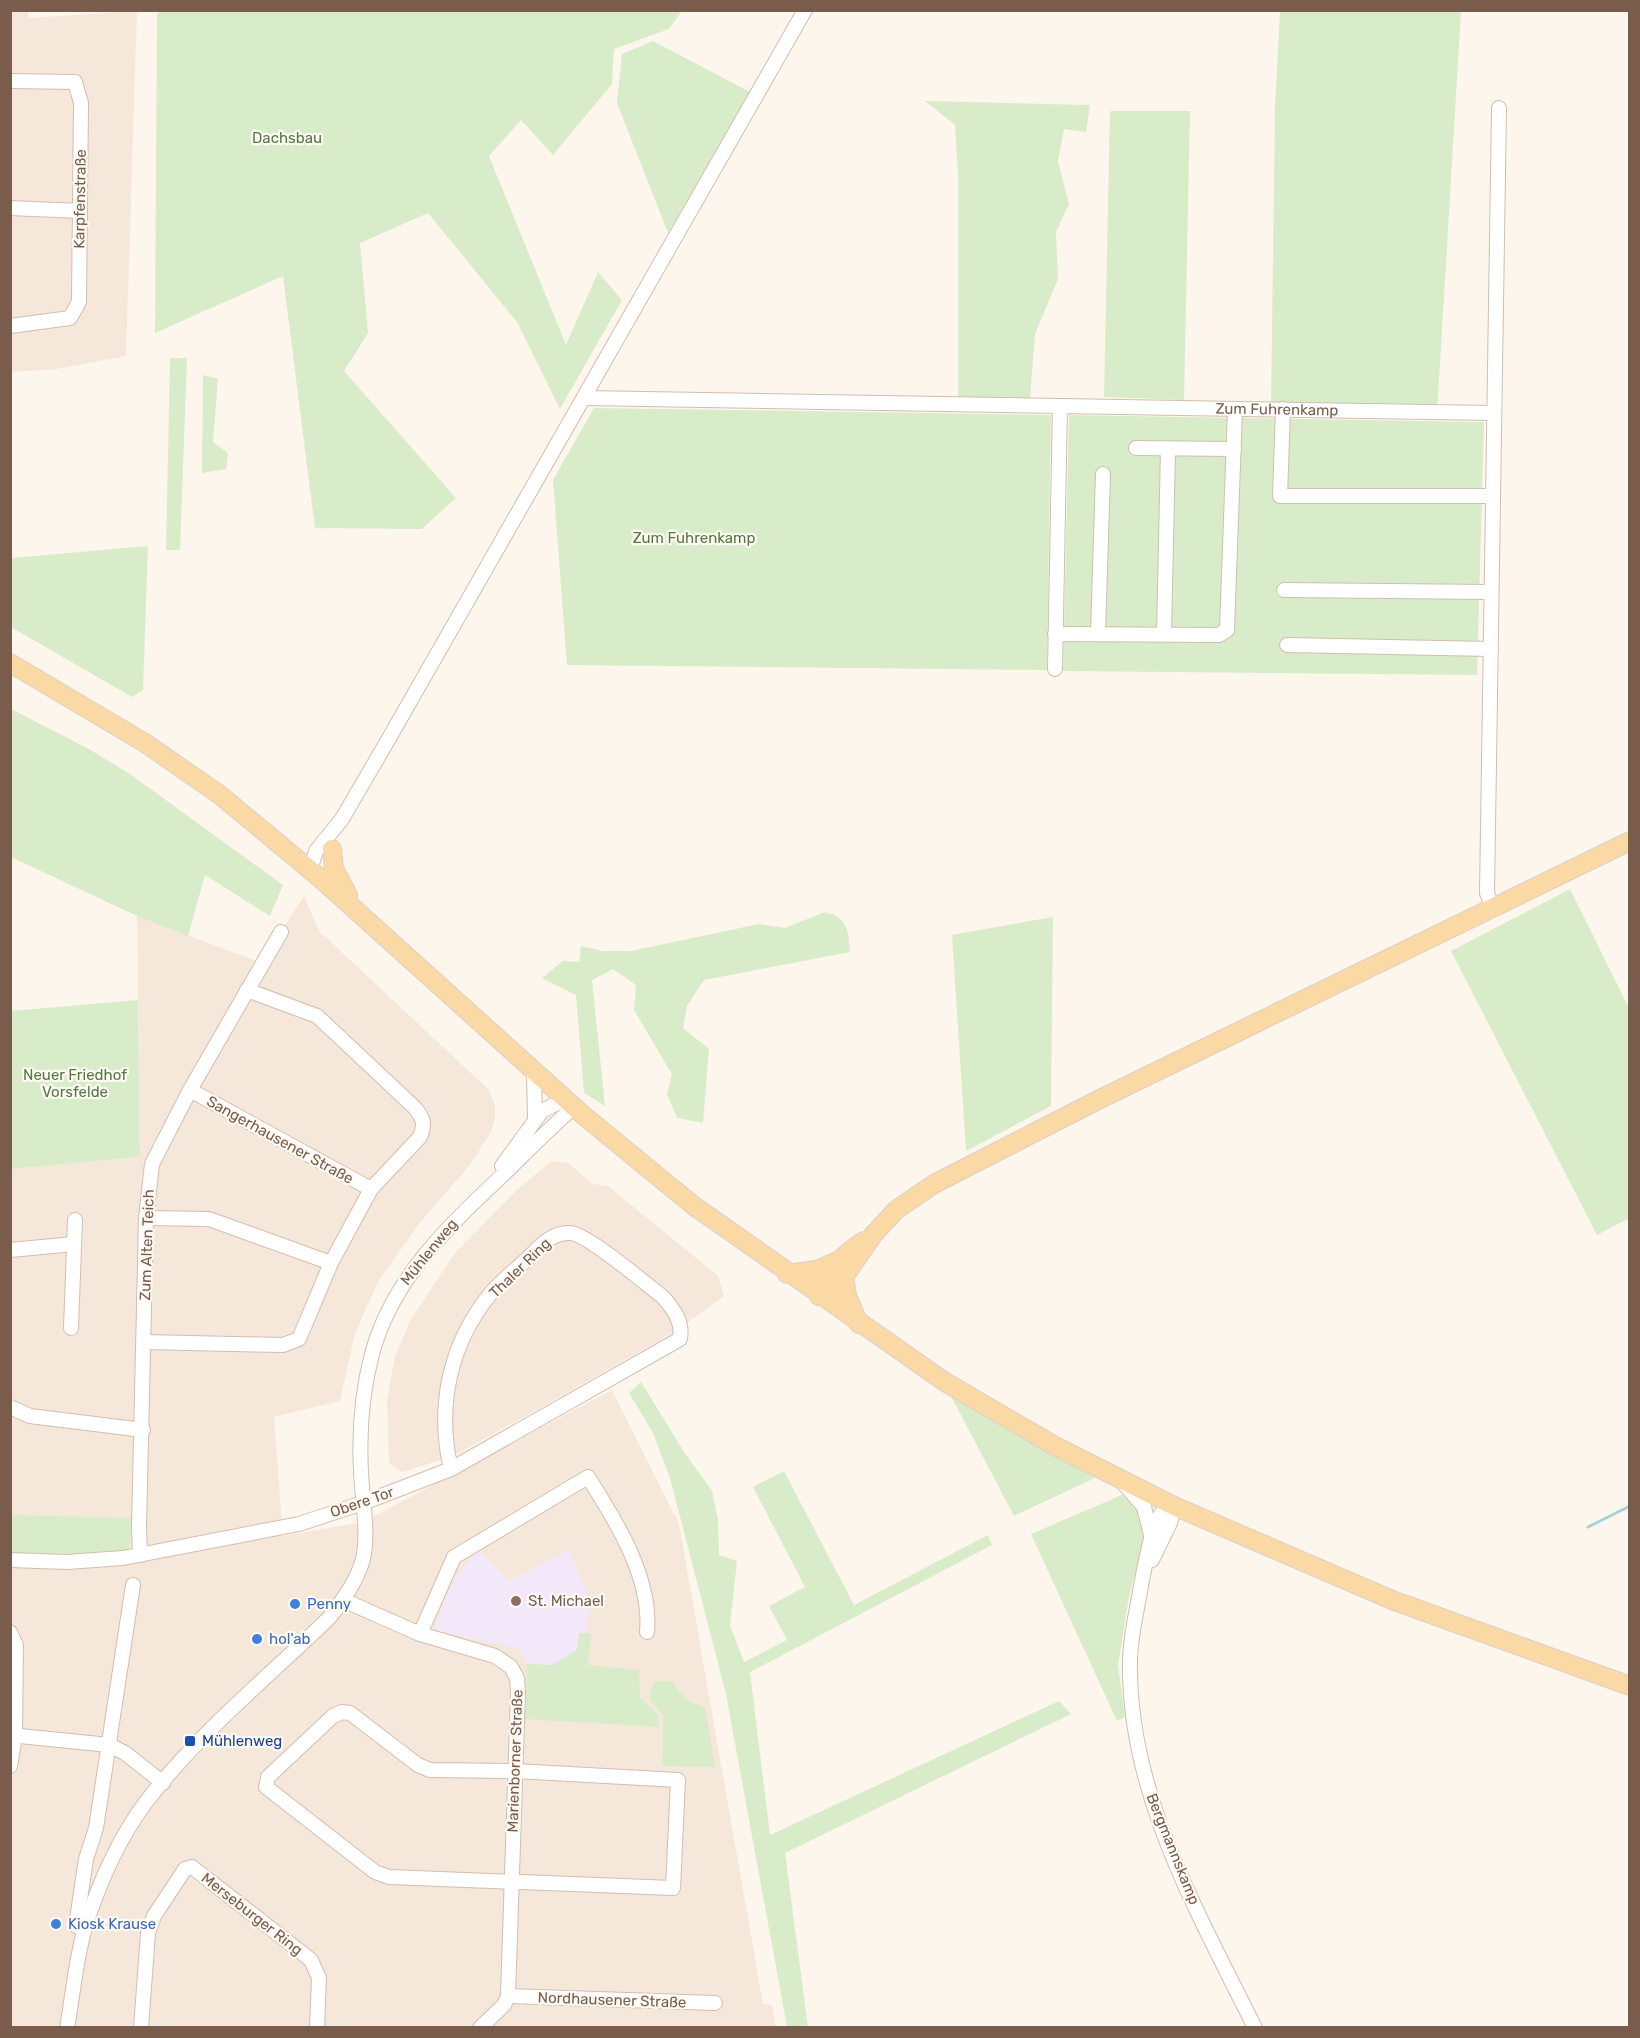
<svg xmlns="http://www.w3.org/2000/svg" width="1640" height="2038" font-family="Rubik,sans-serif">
  <rect width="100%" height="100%" fill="#fdf6ec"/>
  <path fill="#f5e8da" d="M11,11H28V18L137,11L126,356L57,369L11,372Z
    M304,896L319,931L488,1089L495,1105V1118L491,1132L469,1166L418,1225L378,1282L355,1333L340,1401L274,1417L283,1536L363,1522L612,1390L679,1524L763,2004L772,2005L776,2027L11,2028V1169L140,1157L137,916L261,963Z
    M551,1161L568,1163L593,1184L608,1186L718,1276L724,1296L673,1333L454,1456L402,1472L389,1463L387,1400L395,1356L411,1319L454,1254L516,1191Z"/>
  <path fill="#f3e8fa" d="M569,1549L586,1591L590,1611L586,1633L579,1634L577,1650L552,1665L527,1664L519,1649L438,1631L435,1624L456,1576L479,1550L510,1581Z"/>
  <path fill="#d8ecc9" d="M160,11H682L669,29L614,49L612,84L553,155L521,120L489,156L566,345L598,272L622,300L560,409L517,322L428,213L360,243L368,333L344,371L456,498L422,529L315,528L283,276L155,333L157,15Z
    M1280,11H1461L1437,414L1271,403L1275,107Z
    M653,41L750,92L668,233L617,103L622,54Z
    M925,101L1090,105L1086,132L1064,129L1058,161L1069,204L1056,232L1058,279L1035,334L1030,398L958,399V173L955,125Z
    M1110,111H1190L1184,400L1104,397Z
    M170,358H187L180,550H166Z
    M203,375L218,379L213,442L228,453L226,469L202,473Z
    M594,408L1051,415L1047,670L567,665L553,480Z
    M1069,415L1484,422L1477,675L1063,671Z
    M148,546L143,690L132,697L11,627V558Z
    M11,709L89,749L130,774L283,885L270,916L205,875L188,936L137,916L11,857Z
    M1570,889L1629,1008V1218L1597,1235L1451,951Z
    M825,912C848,918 848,929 850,952L704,980L687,1006L683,1028L709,1049L703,1123L677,1118L667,1094L672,1074L634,1010L636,985L613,969L592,980L605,1106L584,1093L576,995L542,978L563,961L579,962L581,946L603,951H631L759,924L785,928Z
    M1053,917L1051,1106L966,1151L952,935Z
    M138,1000L140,1157L11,1169V1011Z
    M641,1382L684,1452L712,1491L718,1520L719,1555L737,1561L730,1625L744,1662L787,1640L769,1606L805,1587L753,1487L784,1471L854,1605L988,1535L992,1545L750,1672L770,1835L1059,1701L1071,1714L785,1853L808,2027H787L726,1694L670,1478L653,1433L629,1393Z
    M951,1396L1095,1478L1014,1516Z
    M1122,1495L1139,1512L1144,1539L1129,1597L1118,1665L1125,1717L1117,1721L1031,1534Z
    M10,1515L132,1518L130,1546L123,1558L11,1560Z
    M579,1633H591L588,1665L639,1670L640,1697L659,1716V1727L525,1719L527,1664L552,1665L577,1650Z
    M654,1681H672L686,1700L705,1707L715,1767L662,1766L663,1715L649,1699Z"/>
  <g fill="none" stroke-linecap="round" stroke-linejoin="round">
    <path stroke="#a5d3da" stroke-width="3" d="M1588,1527L1630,1506"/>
    <g stroke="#d1beb0" stroke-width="16">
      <g id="minor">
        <path d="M10,81L75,82L81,103L79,302L70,318L10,326"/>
        <path d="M10,208L80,211"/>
        <path d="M584,398L1060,406"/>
        <path d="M1283,409L1280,496H1493"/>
        <path d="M1136,448L1234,449"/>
        <path d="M1284,590L1491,592"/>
        <path d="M1055,634L1219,635L1227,630L1235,409"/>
        <path d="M1098,634L1103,474"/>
        <path d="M1164,634L1168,449"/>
        <path d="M1287,645L1491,649"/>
        <path id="s1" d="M1055,669L1060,406L1494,413"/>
        <path d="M310,870L316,851L342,819L384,747L805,10"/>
        <path d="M1493,908L1487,893L1499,108"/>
        <path d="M534,1072L535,1119"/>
        <path d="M190,1090L371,1189"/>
        <path d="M502,1166L542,1111L565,1099"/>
        <path d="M146,1218L209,1219L331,1263"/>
        <path d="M10,1250L74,1244"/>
        <path d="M71,1328L75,1220"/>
        <path d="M144,1342L283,1345L299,1339L331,1263L371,1189L420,1137C425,1124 424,1119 415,1108L317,1016L247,990"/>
        <path d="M10,1407L30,1416L143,1430"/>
        <path d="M1125,1485L1144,1507L1151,1535"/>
        <path d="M1174,1506L1161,1514L1155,1524C1149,1544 1145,1564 1141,1586C1137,1611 1130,1636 1130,1662C1128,1794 1198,1912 1255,2028"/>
        <path d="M140,1555L139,1527L146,1218L152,1164L190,1090L281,932"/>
        <path d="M10,1560L67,1562L123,1558L299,1524L363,1503L451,1469L680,1339C683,1321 674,1310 663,1297C646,1284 586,1233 570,1233C550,1232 538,1249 525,1261C514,1271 501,1281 491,1293C450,1343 436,1406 451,1469"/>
        <path d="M1152,1560L1170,1523L1174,1506"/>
        <path d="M343,1600L420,1634L495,1656L511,1667L517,1678L518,1692L508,1996L504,2005L480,2028"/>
        <path d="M10,1632L16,1645L15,1736L10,1766"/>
        <path d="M420,1634L454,1557L588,1477C616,1521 652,1578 647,1632"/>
        <path d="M342,1712L350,1713L418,1765L430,1770L515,1771L678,1780L673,1888L389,1877L375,1872L266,1787L268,1777L333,1716Z"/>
        <path d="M10,1735L109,1745L125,1753L163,1783"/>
        <path d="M76,1926L86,1859L96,1828L133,1585"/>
        <path d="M508,1996L715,2003"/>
        <path d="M67,2028C73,1994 76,1957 86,1924C100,1881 119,1838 146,1802C198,1734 268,1677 329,1618C343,1600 357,1581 363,1559C369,1531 362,1500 361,1472C359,1434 362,1392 372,1354C393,1276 451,1224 508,1170C530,1148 551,1127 574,1107"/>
        <path d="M141,2028L148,1933L154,1916L185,1869L192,1867L311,1960L319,1978L317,2028"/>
      </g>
    </g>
    <g stroke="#dad1cd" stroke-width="20">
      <path id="major" d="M10,663L145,743L220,795L321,879L583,1115L694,1206L945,1382L1055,1446L1174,1506L1392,1600L1630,1686
        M332,849L334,869L348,895
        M787,1274L817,1270L839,1260
        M844,1277L847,1296L859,1324
        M819,1296L833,1289L844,1277L873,1235L896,1210L934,1184L1100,1099L1630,841
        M819,1296C824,1272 844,1254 864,1241"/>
    </g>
    <use href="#minor" stroke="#fff" stroke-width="14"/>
    <use href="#major" stroke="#fbd9a5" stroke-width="18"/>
  </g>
  <circle fill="#8d6e63" stroke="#fffaf3" stroke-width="2" cx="516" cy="1601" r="6"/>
  <g fill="#3f7fe0" stroke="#fffaf3" stroke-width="2">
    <circle cx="295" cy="1604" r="6"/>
    <circle cx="257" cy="1639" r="6"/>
    <circle cx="56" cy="1924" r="6"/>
  </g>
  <rect fill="#1a4fb4" stroke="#fffaf3" stroke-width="2" x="184" y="1735" width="12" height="12" rx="3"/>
  <g text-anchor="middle" stroke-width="4.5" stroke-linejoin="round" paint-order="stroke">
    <g font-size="15" fill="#537a41" stroke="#fffaf3">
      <text x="287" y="143">Dachsbau</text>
      <text x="694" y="543">Zum Fuhrenkamp</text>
      <text x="75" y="1080">Neuer Friedhof<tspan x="75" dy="17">Vorsfelde</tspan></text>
    </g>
    <g font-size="15" fill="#7a5c4d" stroke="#fffaf3">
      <text transform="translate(80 199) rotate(-89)" y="5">Karpfenstraße</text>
      <text dy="5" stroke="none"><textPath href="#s1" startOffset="480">Zum Fuhrenkamp</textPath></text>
      <text transform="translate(280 1140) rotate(29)" y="5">Sangerhausener Straße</text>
      <text transform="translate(147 1245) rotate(-88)" y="5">Zum Alten Teich</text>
      <text transform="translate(429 1252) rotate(-51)" y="5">Mühlenweg</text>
      <text transform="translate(520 1268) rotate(-44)" y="5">Thaler Ring</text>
      <text transform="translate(362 1502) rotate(-19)" y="5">Obere Tor</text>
      <text transform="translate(515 1761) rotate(-88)" y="5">Marienborner Straße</text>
      <text transform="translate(1173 1849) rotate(68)" y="5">Bergmannskamp</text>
      <text transform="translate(252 1914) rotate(38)" y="5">Merseburger Ring</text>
      <text transform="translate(612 2000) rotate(2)" y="5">Nordhausener Straße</text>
    </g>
    <g font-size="15" fill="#785e54" stroke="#fffaf3" text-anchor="start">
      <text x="528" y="1606">St. Michael</text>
    </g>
    <g font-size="15" fill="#366cbe" stroke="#fffaf3" text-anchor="start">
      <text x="307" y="1609">Penny</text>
      <text x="269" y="1644">hol'ab</text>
      <text x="68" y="1929">Kiosk Krause</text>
    </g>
    <g font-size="15" fill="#164399" stroke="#fffaf3" text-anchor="start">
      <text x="202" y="1746">Mühlenweg</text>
    </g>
  </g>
  <rect width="1640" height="2038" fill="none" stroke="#7a5c4d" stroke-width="24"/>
</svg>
